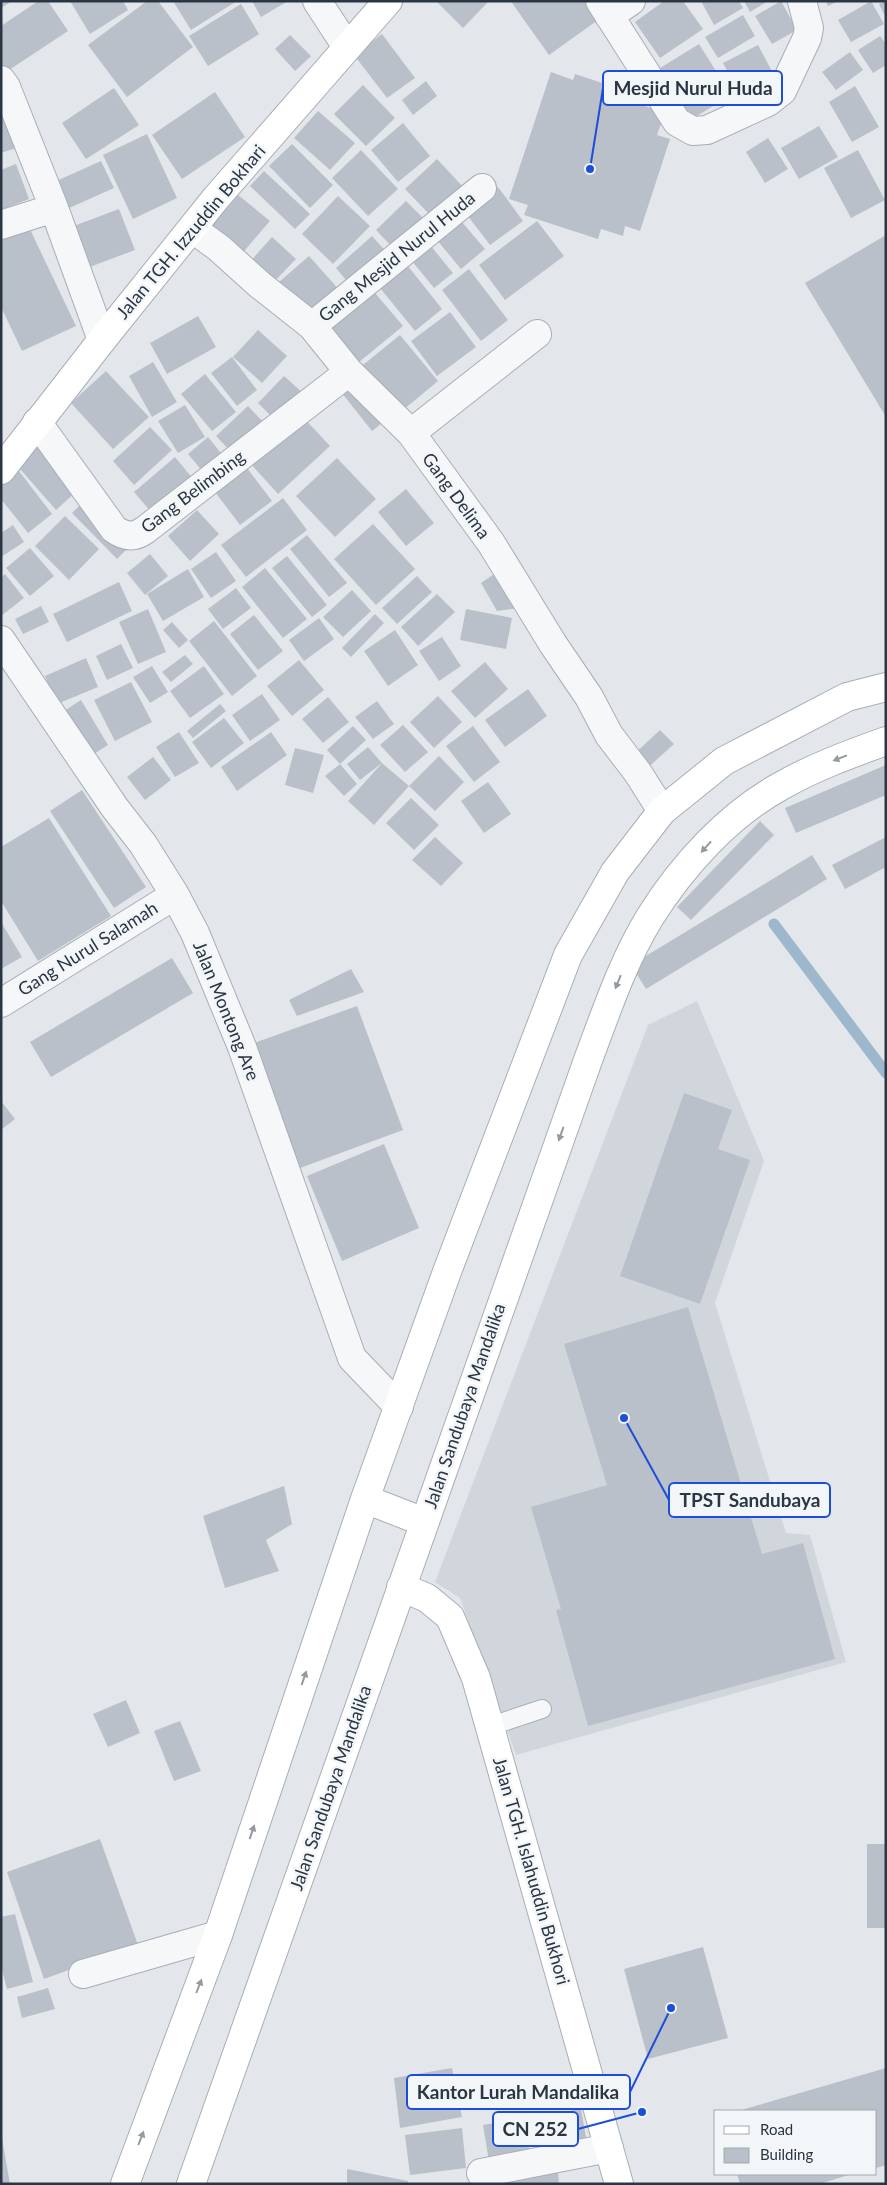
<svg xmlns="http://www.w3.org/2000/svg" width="887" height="2185" font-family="Lato,sans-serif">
  <rect width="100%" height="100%" fill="#e3e7eb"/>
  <path fill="#d1d6dd" d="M697,1001L764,1161L715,1303L786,1533L810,1535L846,1662L516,1755L460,1598L435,1582L648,1025Z"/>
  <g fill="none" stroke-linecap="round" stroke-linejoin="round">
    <path stroke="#9db8cc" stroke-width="11" d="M774,924L886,1073"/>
  </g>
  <path fill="#bac0c9" d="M1,1H12L1,8Z
    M38,1H48L68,31L6,72L1,64V26Z
    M70,1H123L128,10L90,34Z
    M147,1H158L193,47L127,97L88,45Z
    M173,1H237L191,30Z
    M252,1H288L261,17Z
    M436,1H489L463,28Z
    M514,1H584L598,20L549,55L512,3Z
    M664,1H683L703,29L660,58L635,22Z
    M701,1H739L743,8L714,25Z
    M744,1H768L750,12Z
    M781,1L797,30L772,44L755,16Z
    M826,1H838L828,6Z
    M871,1L884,24L851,42L838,20Z
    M886,1V18L879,4Z
    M241,4L259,34L208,66L189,36Z
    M743,15L755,36L718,58L705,37Z
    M382,34L415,78L387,98L354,55Z
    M290,35L311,56L295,71L275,49Z
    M880,36L886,44V65L873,73L858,50Z
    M699,44L731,95L692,119L660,68Z
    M758,45L775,77L740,95L723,63Z
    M850,52L863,70L836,90L822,72Z
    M551,72L573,80L575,74L648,98L645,106L665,113L657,135L670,139L640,231L625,226L623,236L601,229L598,239L524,215L528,205L509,199Z
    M426,81L437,96L413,115L402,100Z
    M363,85L395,118L366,146L334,114Z
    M855,86L879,127L852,142L829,102Z
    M114,88L139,125L86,159L62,123Z
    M215,92L245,137L182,179L152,135Z
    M1,111L16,148L1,153Z
    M318,111L355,143L330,170L294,138Z
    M403,123L430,156L398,182L371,150Z
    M819,126L838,157L799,179L781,148Z
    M147,134L177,198L133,219L103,155Z
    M768,138L788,169L765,183L746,152Z
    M292,144L333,185L310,208L269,166Z
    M361,150L398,189L368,216L332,178Z
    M858,150L885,200L851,218L824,168Z
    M437,159L465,189L433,218L405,189Z
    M101,161L114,188L67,209L54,182Z
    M16,164L29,199L1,210V170Z
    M264,171L310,214L295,229L250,186Z
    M498,187L523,221L490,245L464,211Z
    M237,194L270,221L239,257L207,229Z
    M338,196L370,226L333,264L302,234Z
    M406,201L427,222L395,250L376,230Z
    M119,209L135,250L87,268L71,227Z
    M456,215L485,249L461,269L432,234Z
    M537,221L564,256L505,300L479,265Z
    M27,223L76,326L22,351L1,307V235Z
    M886,235V417L805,283Z
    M372,236L388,254L351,286L336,268Z
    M272,237L296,259L270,286L247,265Z
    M425,239L453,273L434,288L407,255Z
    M309,256L342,293L312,320L279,282Z
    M404,261L442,309L415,331L376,283Z
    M469,269L508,320L481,341L442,290Z
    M370,287L403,326L353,367L321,328Z
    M450,312L476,347L437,376L411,341Z
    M198,316L216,347L167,374L150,343Z
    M258,330L287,356L262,383L233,357Z
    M400,335L438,381L397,415L358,369Z
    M232,357L257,390L237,406L211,373Z
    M153,362L177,402L152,417L129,376Z
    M106,371L149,417L113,449L71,403Z
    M205,374L236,412L212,431L181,394Z
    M284,376L303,393L276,421L258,403Z
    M356,380L387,419L372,431L341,392Z
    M185,405L205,437L178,453L158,421Z
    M248,406L266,425L234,455L216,436Z
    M301,415L330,446L278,494L250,463Z
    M150,427L172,450L134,485L113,461Z
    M208,437L229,463L209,479L188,454Z
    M35,441L78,490L56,510L13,461Z
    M175,457L198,485L158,520L134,492Z
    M337,458L376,499L335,537L296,496Z
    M247,468L272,501L240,525L215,492Z
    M19,471L52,514L28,533L1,499V484Z
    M406,489L434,523L406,546L378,512Z
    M283,498L307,530L246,577L221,545Z
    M85,500L130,546L117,559L72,513Z
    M197,510L219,534L190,561L168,536Z
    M65,516L99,549L69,580L35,546Z
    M373,524L415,569L376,605L334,559Z
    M13,525L24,542L1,557V533Z
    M307,535L347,583L329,597L290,549Z
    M30,548L54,576L30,596L6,568Z
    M216,552L236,581L211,598L191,569Z
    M150,554L168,576L145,595L127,573Z
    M287,556L327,605L312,617L272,568Z
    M265,568L307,619L283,638L242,587Z
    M188,569L204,597L163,621L147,594Z
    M500,570L518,608L497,611L481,583Z
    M5,574L24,598L1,616V577Z
    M417,576L432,592L397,624L382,608Z
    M119,582L132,611L67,642L53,614Z
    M236,588L251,608L223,629L208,609Z
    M352,590L371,611L343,637L323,617Z
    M437,594L455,612L418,646L401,627Z
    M41,606L49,622L23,634L15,619Z
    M148,609L166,652L138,664L119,622Z
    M466,609L512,618L506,649L460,640Z
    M375,614L384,623L351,657L342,648Z
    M254,615L283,651L258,670L230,634Z
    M319,618L334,639L304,661L289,640Z
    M214,621L257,676L232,696L189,641Z
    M172,622L188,640L179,648L163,630Z
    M395,630L418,665L388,686L364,651Z
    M442,637L461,666L439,681L419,651Z
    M121,644L133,668L107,680L96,656Z
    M185,655L193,664L171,682L162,672Z
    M86,658L98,687L57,704L45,676Z
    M299,660L324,690L292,716L267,686Z
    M485,662L508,689L475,718L451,691Z
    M152,666L168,692L150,703L133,677Z
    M204,666L224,694L190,718L170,691Z
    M131,682L152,722L115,741L94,700Z
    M528,689L547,716L505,747L485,720Z
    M262,694L280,720L250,741L232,715Z
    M438,696L462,722L434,748L410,722Z
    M328,697L349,722L323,743L302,719Z
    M81,700L108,745L89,757L61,713Z
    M377,701L394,724L373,739L355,717Z
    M220,704L226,711L193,738L187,731Z
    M224,718L244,743L211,768L192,742Z
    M403,725L428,752L405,772L380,745Z
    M353,726L366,740L340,764L327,750Z
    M473,726L500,762L474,782L446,746Z
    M660,730L674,744L643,772L630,758Z
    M179,732L199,763L175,777L156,747Z
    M271,732L287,755L237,791L221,767Z
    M368,747L382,763L409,786L374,825L348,801L382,763L360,780L347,764Z
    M295,748L324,755L313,793L285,785Z
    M439,756L464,782L435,811L409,786Z
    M153,757L171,780L145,800L127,777Z
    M340,764L357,784L344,796L325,776Z
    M886,765V795L796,833L785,808Z
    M488,782L511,814L484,833L461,801Z
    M82,790L146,887L114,908L50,811Z
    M411,798L439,825L414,850L386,823Z
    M49,818L111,916L38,961L1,901V847Z
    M760,821L774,835L691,920L677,907Z
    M435,837L463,863L441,886L412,860Z
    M886,837V867L845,889L832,865Z
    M812,855L827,879L646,989L631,965Z
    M1,922L22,957L1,969Z
    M172,958L193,993L51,1077L30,1042Z
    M351,969L364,992L297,1016L289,1000Z
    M357,1006L403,1130L300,1168L254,1043Z
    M684,1093L732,1110L718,1149L750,1160L700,1304L620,1276Z
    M1,1101L15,1119L1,1130Z
    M384,1144L419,1228L342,1261L307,1176Z
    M688,1307L762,1554L803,1543L835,1659L588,1726L556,1610L561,1609L531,1507L607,1485L564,1344Z
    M284,1486L292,1524L266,1540L279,1571L225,1588L203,1516Z
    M126,1700L140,1733L108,1747L93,1714Z
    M180,1721L201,1771L174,1781L154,1731Z
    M100,1839L138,1945L44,1979L7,1872Z
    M867,1844H886V1928H867Z
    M15,1914L33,1982L7,1989L1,1966V1917Z
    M703,1947L728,2038L648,2059L624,1969Z
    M48,1988L55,2009L22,2018L17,1997Z
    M452,2068L462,2117L400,2128L394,2078Z
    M886,2068V2165L876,2168V2111H738Z
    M581,2109L587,2143L540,2151L534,2117Z
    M524,2118L530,2154L489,2161L483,2125Z
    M462,2128L466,2168L410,2175L405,2135Z
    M1,2138H2L10,2184H1Z
    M347,2169L408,2181V2184H347Z
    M558,2171L559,2184H485Z
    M737,2174H852L819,2184H740Z"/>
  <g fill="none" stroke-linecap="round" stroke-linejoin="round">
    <g stroke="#a8aeb6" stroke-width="20">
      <path id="lane" d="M491,1726L542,1709"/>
    </g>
    <g stroke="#a8aeb6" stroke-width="30">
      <path id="street" d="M317,1L347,47
        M600,1L677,122L693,131L707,130L768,102L782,91L807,38L809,28L802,1
        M609,16L631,1
        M1,80L6,87L54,208L102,340
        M1,225L54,208
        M193,229L219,248L260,285L312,326L349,372L411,433L491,543L553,644L589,697L609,735L638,773L662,811
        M312,326L482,188
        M37,422L114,529C125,537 134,538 145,530L349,372
        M411,433L537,334
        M1,640L115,808L143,844L175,895L195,933L242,1047L352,1358L399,1407
        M1,1003L175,895
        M83,1974L218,1935
        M481,2173L609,2148"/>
    </g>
    <g stroke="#a8aeb6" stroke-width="30">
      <path id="secondary" d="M1,470L102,340L216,198L388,1
        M365,1499L424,1522
        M401,1587L427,1598L450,1617L476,1678L619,2184
        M125,2184L218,1935L365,1499L448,1269L568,955L615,872L662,811L724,761L847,697L886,687
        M191,2184L588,1060C606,1012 623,961 650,917C682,866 728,815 781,786C814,767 850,754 886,741"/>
    </g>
    <use href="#lane" stroke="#f6f7f9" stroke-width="18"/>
    <use href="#street" stroke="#f6f7f9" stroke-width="28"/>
    <use href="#secondary" stroke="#fff" stroke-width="28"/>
  </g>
  <defs><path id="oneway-solid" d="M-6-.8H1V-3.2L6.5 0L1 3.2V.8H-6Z" transform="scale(1.25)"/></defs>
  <g fill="#949aa2">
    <use href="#oneway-solid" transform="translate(840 758) rotate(159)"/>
    <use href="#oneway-solid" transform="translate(706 847) rotate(132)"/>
    <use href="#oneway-solid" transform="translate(618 982) rotate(112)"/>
    <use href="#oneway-solid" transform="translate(561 1134) rotate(110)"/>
    <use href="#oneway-solid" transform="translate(304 1678) rotate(-71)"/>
    <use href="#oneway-solid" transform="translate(252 1832) rotate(-71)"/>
    <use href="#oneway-solid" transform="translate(199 1986) rotate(-69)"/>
    <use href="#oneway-solid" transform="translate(141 2138) rotate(-69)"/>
  </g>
  <g text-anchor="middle" stroke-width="5" stroke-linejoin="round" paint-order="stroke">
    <g font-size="18" fill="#2a3644" stroke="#f3f6f8">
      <text transform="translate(191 232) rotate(-50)" y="6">Jalan TGH. Izzuddin Bokhari</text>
      <text transform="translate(397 257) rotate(-39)" y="6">Gang Mesjid Nurul Huda</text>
      <text transform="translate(193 492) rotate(-37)" y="6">Gang Belimbing</text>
      <text transform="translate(456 496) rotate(54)" y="6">Gang Delima</text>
      <text transform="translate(88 949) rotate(-32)" y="6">Gang Nurul Salamah</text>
      <text transform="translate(226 1011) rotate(68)" y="6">Jalan Montong Are</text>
      <text transform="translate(465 1406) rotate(-71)" y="6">Jalan Sandubaya Mandalika</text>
      <text transform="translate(331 1788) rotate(-71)" y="6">Jalan Sandubaya Mandalika</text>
      <text transform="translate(531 1871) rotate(74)" y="6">Jalan TGH. Islahuddin Bukhori</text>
    </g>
  </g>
  <path fill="none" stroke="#1d4ed8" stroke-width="2" d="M590 169L603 88M624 1418L669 1500M671 2008L630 2092M642 2112L578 2129"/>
  <g fill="#1d4ed8" stroke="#f3f6f8" stroke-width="2">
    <circle cx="590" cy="169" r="5"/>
    <circle cx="624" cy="1418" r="5"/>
    <circle cx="671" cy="2008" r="5"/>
    <circle cx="642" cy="2112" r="5"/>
  </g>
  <g fill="#f3f6f8" stroke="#1d4ed8" stroke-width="2">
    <rect x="603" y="71" width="179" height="34" rx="5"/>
    <rect x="669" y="1483" width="161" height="34" rx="5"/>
    <rect x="407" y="2075" width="223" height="34" rx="5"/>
    <rect x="493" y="2112" width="85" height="34" rx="5"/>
  </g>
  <g font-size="19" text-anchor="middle" font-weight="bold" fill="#2a3644">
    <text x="693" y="95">Mesjid Nurul Huda</text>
    <text x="750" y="1507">TPST Sandubaya</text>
    <text x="518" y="2099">Kantor Lurah Mandalika</text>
    <text x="535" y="2136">CN 252</text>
  </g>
  <rect width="887" height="2185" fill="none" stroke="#2a3644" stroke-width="5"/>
  <rect x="714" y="2110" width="162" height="65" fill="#f3f6f8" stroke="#a3a9b0"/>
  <rect x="724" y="2126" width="25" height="8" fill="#ffffff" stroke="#a3a9b0"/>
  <text x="760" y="2135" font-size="15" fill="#2a3644">Road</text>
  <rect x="724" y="2148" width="25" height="15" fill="#bac0c9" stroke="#a3a9b0"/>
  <text x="760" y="2160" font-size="15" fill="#2a3644">Building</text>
</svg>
